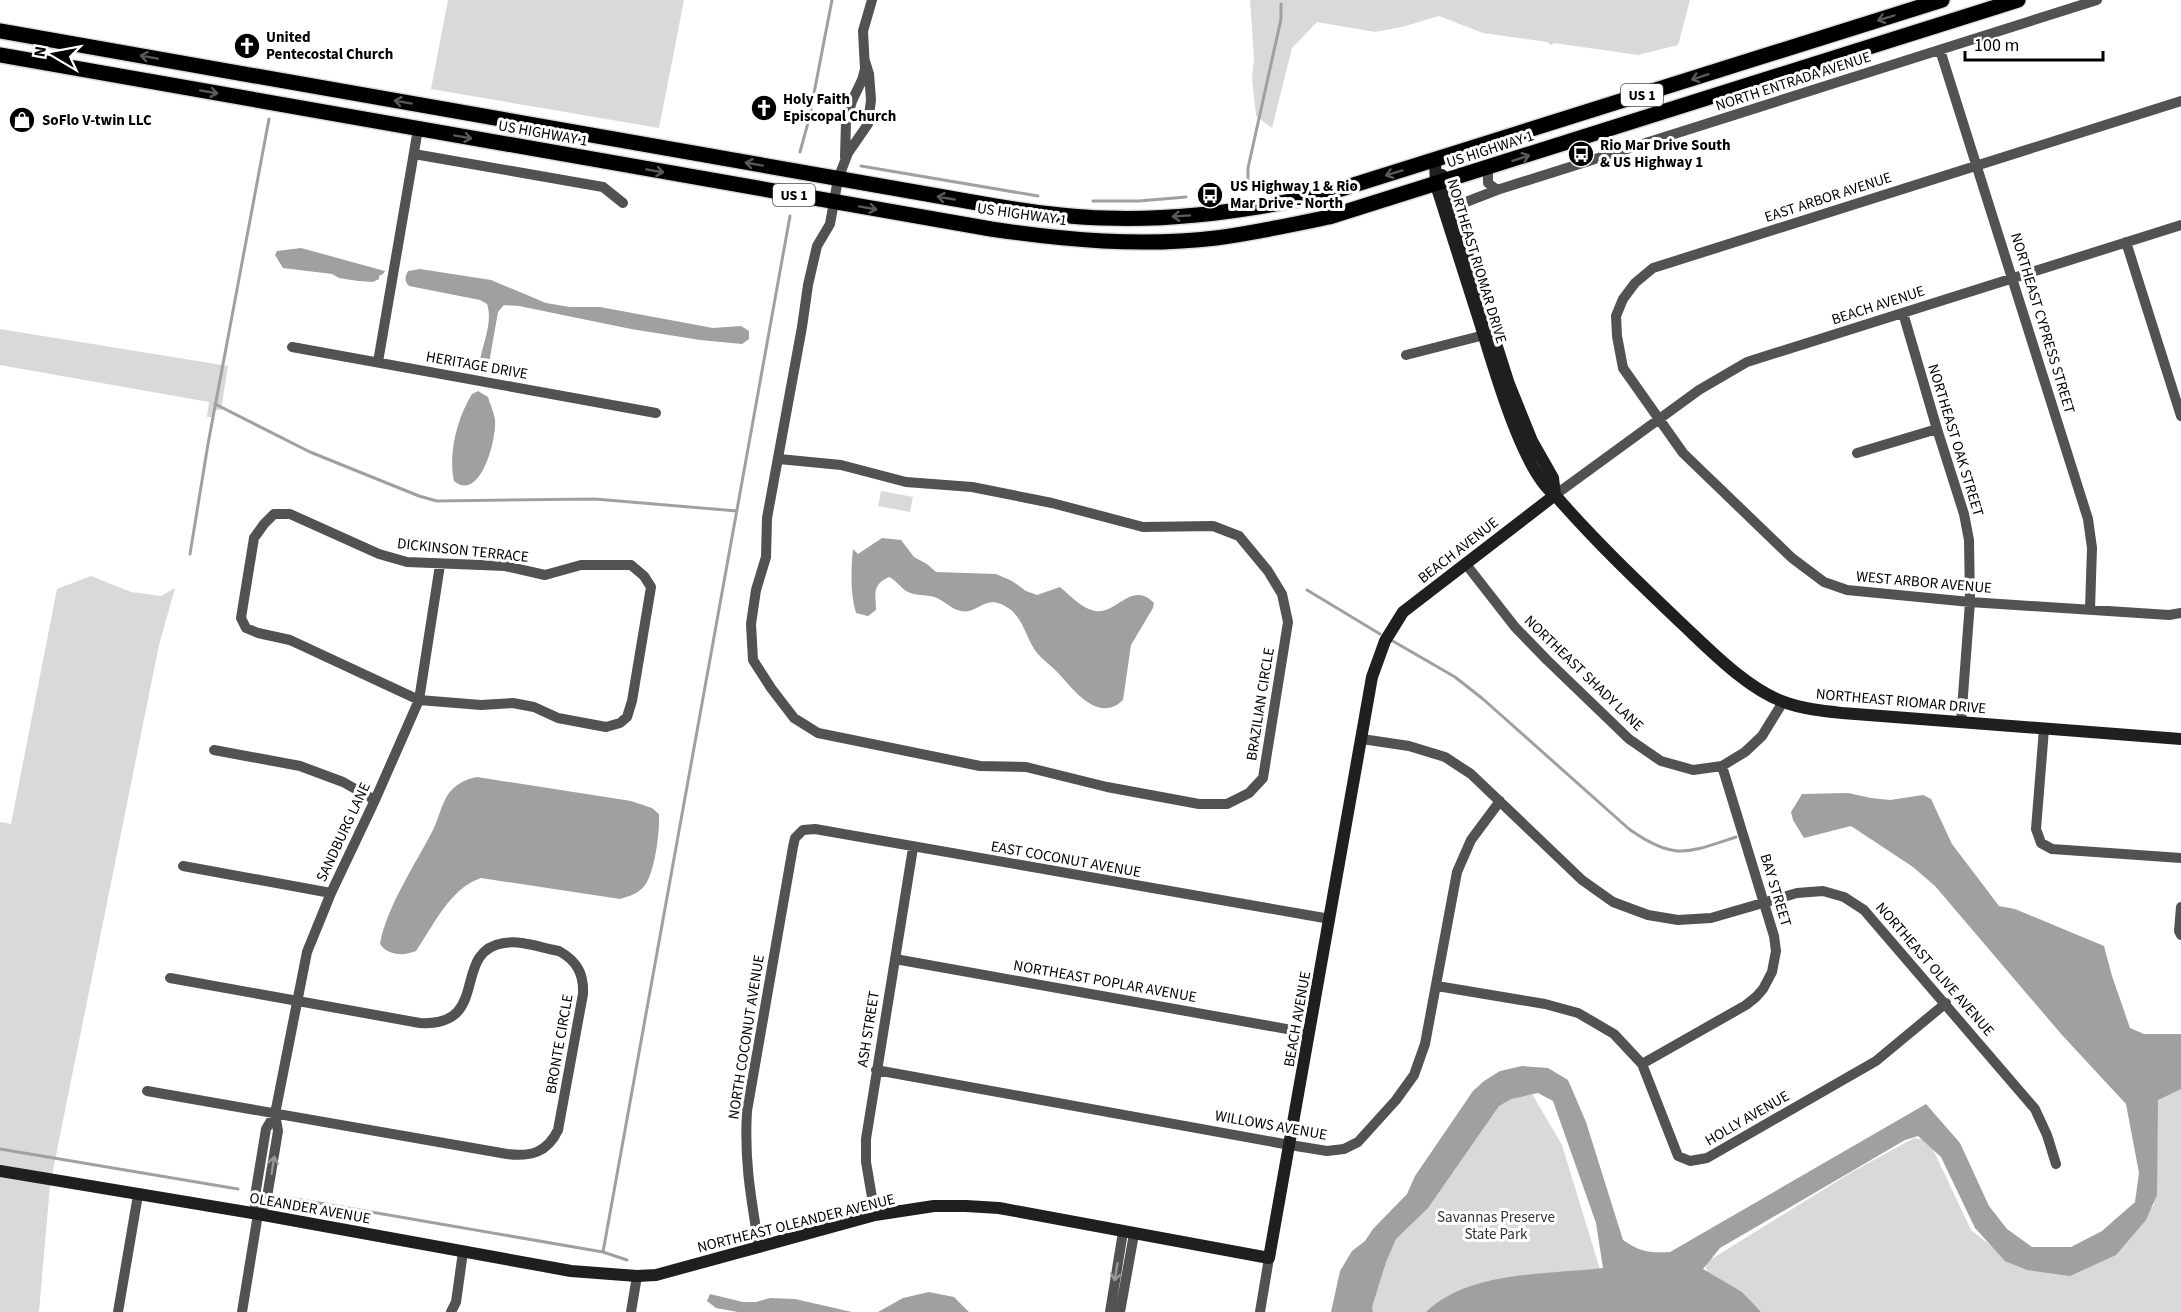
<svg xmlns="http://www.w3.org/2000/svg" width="2181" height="1312" font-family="'Source Sans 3',sans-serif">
  <rect width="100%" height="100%" fill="#fff"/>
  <path fill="#d9d9d9" d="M448,0H684L659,128L431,89Z
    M1250,0H1690L1678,45L1638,55L1554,43L1551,45L1547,42L1483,33L1439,16L1402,27L1375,32L1317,22L1292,48L1272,128L1256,116L1252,78L1254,58Z
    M0,329L228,366L221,410H214L212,417H207L209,402L0,365Z
    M881,491L913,497L910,512L878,506Z
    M91,576L131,592L161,596L175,588L159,645L52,1175L0,1167V822L11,824L57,589Z
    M1525,1082L1562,1145L1609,1299L1710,1286L1705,1263L1852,1172L1914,1138L1929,1141L1971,1230L2014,1264L2117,1248L2154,1205L2155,1096L2181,1084V1312H1349L1443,1137Z
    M0,1176L50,1185L39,1312H0Z"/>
  <path fill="#a0a0a0" d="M301,248L385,271L383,274L379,276V279L373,282L358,281L339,278L332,274L283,268L275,255L277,251Z
    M420,269L491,280L546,303L570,307H600L713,328L741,326L749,331V339L742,344L700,340L631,329L519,306L504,305L498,312L488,369H479C480,348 494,324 487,304L480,300L409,286C404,281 405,276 408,271Z
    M478,391L488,397C490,404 494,412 495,420C497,437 481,503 454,481C448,454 457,418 472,394Z
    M882,538L901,540L914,557L927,564L936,572L996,574L1012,581L1026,591L1037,595L1060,587C1071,596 1081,608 1095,611C1117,615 1131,580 1154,603L1153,608L1131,645L1123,700C1099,723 1075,692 1060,675C1053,667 1044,661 1037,653C1027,640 1024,621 1011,610C985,590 979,615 961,611C951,609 946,602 937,598C928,594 916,597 906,591C900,587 896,580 889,577C871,585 876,595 876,610L868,616L856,613C850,593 851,569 853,549L858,554Z
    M477,777L631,801L652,808L659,814C660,830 655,872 645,885C639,894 629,896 620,899L481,878C450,888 434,925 416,951C404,956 388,956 380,944C386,908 416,863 433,830C438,820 441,806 447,796C454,785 465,779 477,777Z
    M1848,793L1871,798L1890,800L1923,795L1931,799L1952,844L1999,906L2015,909L2104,946L2112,976L2130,1028L2144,1034H2181V1089L2158,1100L2157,1195L2146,1220L2116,1255L2070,1276L2027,1270L2005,1261L1975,1228L1941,1157L1918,1136L1905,1140L1720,1248L1703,1269L1742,1292L1761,1312H1426C1470,1270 1546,1275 1603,1268L1596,1223L1553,1101L1538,1093L1511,1099L1499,1106L1428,1208L1396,1239L1386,1262L1372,1307L1373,1312H1331L1340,1271L1352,1251L1365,1241L1373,1229L1407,1194L1415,1176L1473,1091L1484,1081L1500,1071L1522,1066L1548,1068L1568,1080L1586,1122L1623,1240C1640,1252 1649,1253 1670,1252L1926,1104L1960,1143L1989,1206L2007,1229L2032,1247H2071L2102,1231L2135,1202L2139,1173L2126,1104L2062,1035L1935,886L1913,867L1851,826L1804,838L1793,820L1791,812L1802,794Z
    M929,1292L954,1297L969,1312H878L903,1298Z
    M710,1294L743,1302H756L770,1298L795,1299L852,1312H738L716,1308L707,1301Z"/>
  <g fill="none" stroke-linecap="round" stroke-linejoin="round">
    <path stroke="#a0a0a0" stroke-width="3" d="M800,152L809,119L832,0
      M861,166L1038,196
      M1248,184V168L1281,19V4
      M1093,201H1139L1186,197
      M215,404L310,452L419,496L437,501L595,499L737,511
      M190,554L208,444L269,119
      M1307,590L1380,634
      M1391,640L1455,677L1483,699L1629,829C1674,861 1687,853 1736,837
      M0,1149L238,1189
      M290,1198L603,1252L627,1260
      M603,1252L790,216"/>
    <g stroke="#dbdbdb" stroke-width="18">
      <path id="primary" d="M0,31L995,206C1031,212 1067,217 1104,218C1179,221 1253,210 1325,194L1942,0
        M0,55L991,229C1065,240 1141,247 1216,238C1254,233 1291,225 1329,217L2018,0"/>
    </g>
    <path stroke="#525252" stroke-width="10" d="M1940,50L2088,519L2092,548L2090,609
      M2181,101L1653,268L1635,283L1623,299L1616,316L1617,336L1623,368L1683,453L1792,558L1824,582L1847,590L1970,602L2169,615L2181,613
      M414,154L603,187L623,203
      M845,157L846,122L852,101L862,80L865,69L863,31L872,0
      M1488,168V183L1497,190
      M1455,215L1466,202L1497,190L2097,0
      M2126,242L2181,416
      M1903,313L1937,429L1964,514L1969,540L1970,602L1961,722
      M292,347L656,413
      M1406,355L1492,333
      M378,362L418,129
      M1857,453L1937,429
      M779,459L841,465L906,482L972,487L1052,503L1143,527L1213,526L1239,536L1268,571L1282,594L1288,622L1263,778L1249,793L1227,804H1199L1107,787L1026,767L980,766L818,733L794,718L771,688L753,660L751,624L756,590L766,557L767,518L802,327L808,285L817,246L830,224L838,179L848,153L868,124L871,100L869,74L865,61
      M1555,495L1699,390L1747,362L2181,225
      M274,514H290L379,554L407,562L505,566L545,575L581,565H631L644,576L651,587L632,701L627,717L620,723L606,727L558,718L534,707L513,703L481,705L419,700L290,640L258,633L246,628L241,618L254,538L264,524Z
      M1465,563L1515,627L1547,660L1629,739L1661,761L1693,770L1722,766L1745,752L1762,736L1783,702
      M2044,729L2036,829L2041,843L2052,849L2181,858
      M1362,739L1409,746L1445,757L1471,774L1582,880L1613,902L1648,915L1678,920L1711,918L1797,893L1823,891L1844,897L1864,910L2035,1109L2047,1135L2056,1164
      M214,750L300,766L343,782L375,800
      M183,866L331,893
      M2181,907L2179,931L2181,935
      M895,959L1309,1033
      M1437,986L1545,1004L1578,1013L1614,1034L1642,1064L1678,1156L1690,1161L1707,1158L1876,1061L1946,1003
      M1642,1064L1746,1005L1756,997L1763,989L1772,972L1776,951L1774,936L1722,766
      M876,1070L1290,1145L1327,1151L1344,1149L1358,1142L1396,1100L1414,1075L1425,1044L1457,872L1471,840L1500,801
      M147,1091L507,1154C530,1157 547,1153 558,1130L583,994C584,974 577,961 559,951C542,948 521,940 504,943C450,951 492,1027 420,1023L170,978
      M258,1214L266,1203L278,1131L275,1114
      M875,1215L866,1162V1139L913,848
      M759,1247C751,1198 744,1161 747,1111L793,847L795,838L803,830L815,829L1330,919
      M118,1312L138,1195
      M242,1312L258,1214L254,1202L266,1129L275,1114L307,952L331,893L375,800L419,700L440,565
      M451,1312L456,1302L463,1252
      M631,1312L637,1276
      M1110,1312L1123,1232
      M1120,1312L1134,1234
      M1260,1312L1269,1258"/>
    <path stroke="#1f1f1f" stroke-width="12" d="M1435,161L1436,185C1450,230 1465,275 1479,320C1492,361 1522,472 1555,495C1594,540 1637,581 1680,622C1709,649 1746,688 1784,702C1803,709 1823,711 1842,713L2181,739
      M1442,175L1509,384L1532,441L1553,478L1555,495
      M0,1171L258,1214L571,1271L637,1276L656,1275L875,1215L934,1206H966L999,1208L1269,1258L1372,677L1385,641L1403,612L1555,495"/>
    <use href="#primary" stroke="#000" stroke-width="15"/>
  </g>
  <defs><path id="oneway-shaft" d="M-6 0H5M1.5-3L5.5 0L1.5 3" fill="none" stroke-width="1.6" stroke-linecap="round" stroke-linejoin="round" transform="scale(1.5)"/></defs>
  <g stroke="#595959">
    <use href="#oneway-shaft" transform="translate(1886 18) rotate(163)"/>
    <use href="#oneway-shaft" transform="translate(149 57) rotate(-170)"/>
    <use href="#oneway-shaft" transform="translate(1700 77) rotate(162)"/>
    <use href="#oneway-shaft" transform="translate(209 92) rotate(10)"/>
    <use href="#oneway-shaft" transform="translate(403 102) rotate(-170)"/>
    <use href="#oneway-shaft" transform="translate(463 137) rotate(10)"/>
    <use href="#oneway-shaft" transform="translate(1521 158) rotate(-18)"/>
    <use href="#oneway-shaft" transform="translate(754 164) rotate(-170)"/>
    <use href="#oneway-shaft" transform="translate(655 171) rotate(10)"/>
    <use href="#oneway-shaft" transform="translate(1394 173) rotate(163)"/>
    <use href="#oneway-shaft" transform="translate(946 198) rotate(-170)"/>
    <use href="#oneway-shaft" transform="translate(868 208) rotate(10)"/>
    <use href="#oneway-shaft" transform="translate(1181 216) rotate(176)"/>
  </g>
  <g stroke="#979797">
    <use href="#oneway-shaft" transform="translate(273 1165) rotate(-81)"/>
    <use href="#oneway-shaft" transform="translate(1116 1272) rotate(100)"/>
  </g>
  <defs>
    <g id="church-disc" transform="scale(1.35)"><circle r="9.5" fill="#000" stroke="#fff"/><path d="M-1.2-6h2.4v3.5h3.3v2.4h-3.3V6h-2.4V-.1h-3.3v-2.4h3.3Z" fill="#fff"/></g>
    <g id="shop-disc" transform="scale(1.35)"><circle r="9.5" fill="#000" stroke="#fff"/><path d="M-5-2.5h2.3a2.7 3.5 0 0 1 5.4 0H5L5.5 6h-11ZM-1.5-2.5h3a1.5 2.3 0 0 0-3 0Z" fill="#fff"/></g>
    <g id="bus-disc" transform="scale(1.35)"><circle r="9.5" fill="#000" stroke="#fff"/><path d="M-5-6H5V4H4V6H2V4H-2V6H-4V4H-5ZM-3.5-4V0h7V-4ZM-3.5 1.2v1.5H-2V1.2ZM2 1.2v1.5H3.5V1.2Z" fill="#fff"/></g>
  </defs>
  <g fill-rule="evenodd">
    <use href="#church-disc" x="247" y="46"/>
    <use href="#church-disc" x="764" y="108"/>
    <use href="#shop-disc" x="22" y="120"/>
    <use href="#bus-disc" x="1581" y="154"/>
    <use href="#bus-disc" x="1210" y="195"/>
  </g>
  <g text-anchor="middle" stroke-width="6" stroke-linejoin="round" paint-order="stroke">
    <g fill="#fff" stroke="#4c4c4c" stroke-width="1.5">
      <rect x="1621" y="84" width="42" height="22" rx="4.5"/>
      <rect x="773" y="184" width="42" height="22" rx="4.5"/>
    </g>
    <g font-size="14" font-weight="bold" fill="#000">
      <text x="1642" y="100">US 1</text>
      <text x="794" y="200">US 1</text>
    </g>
    <g font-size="15" font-weight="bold" fill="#000" stroke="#fff" text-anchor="start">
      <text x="266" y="42">United<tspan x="266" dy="17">Pentecostal Church</tspan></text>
      <text x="783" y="104">Holy Faith<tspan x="783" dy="17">Episcopal Church</tspan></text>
      <text x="42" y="125">SoFlo V-twin LLC</text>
      <text x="1600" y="150">Rio Mar Drive South<tspan x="1600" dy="17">&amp; US Highway 1</tspan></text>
      <text x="1230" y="191">US Highway 1 &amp; Rio<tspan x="1230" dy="17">Mar Drive - North</tspan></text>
    </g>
    <g font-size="15" fill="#000" stroke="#fff">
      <text transform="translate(1793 81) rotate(-18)" y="5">NORTH ENTRADA AVENUE</text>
      <text transform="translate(543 133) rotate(10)" y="5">US HIGHWAY 1</text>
      <text transform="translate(1490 149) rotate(-18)" y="5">US HIGHWAY 1</text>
      <text transform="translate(1828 197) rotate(-18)" y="5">EAST ARBOR AVENUE</text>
      <text transform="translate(1022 214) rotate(8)" y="5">US HIGHWAY 1</text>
      <text transform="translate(1477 261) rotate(73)" y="5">NORTHEAST RIOMAR DRIVE</text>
      <text transform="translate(1878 305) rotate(-18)" y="5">BEACH AVENUE</text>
      <text transform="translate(2043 323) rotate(73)" y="5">NORTHEAST CYPRESS STREET</text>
      <text transform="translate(477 365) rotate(10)" y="5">HERITAGE DRIVE</text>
      <text transform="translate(1956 440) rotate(73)" y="5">NORTHEAST OAK STREET</text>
      <text transform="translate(463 550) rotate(6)" y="5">DICKINSON TERRACE</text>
      <text transform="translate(1458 550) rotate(-38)" y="5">BEACH AVENUE</text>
      <text transform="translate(1924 582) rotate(5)" y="5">WEST ARBOR AVENUE</text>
      <text transform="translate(1584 673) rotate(44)" y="5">NORTHEAST SHADY LANE</text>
      <text transform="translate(1901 701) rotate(5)" y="5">NORTHEAST RIOMAR DRIVE</text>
      <text transform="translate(1260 704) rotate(-81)" y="5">BRAZILIAN CIRCLE</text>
      <text transform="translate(343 832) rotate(-65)" y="5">SANDBURG LANE</text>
      <text transform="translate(1066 859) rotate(10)" y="5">EAST COCONUT AVENUE</text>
      <text transform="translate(1776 890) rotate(73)" y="5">BAY STREET</text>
      <text transform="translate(1935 969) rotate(49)" y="5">NORTHEAST OLIVE AVENUE</text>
      <text transform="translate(1105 981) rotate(10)" y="5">NORTHEAST POPLAR AVENUE</text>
      <text transform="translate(1297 1019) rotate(-80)" y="5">BEACH AVENUE</text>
      <text transform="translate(868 1029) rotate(-81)" y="5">ASH STREET</text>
      <text transform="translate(746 1037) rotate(-81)" y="5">NORTH COCONUT AVENUE</text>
      <text transform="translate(559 1044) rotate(-80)" y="5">BRONTE CIRCLE</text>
      <text transform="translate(1747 1118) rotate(-30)" y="5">HOLLY AVENUE</text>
      <text transform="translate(1271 1125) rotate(10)" y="5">WILLOWS AVENUE</text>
      <text transform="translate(310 1208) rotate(10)" y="5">OLEANDER AVENUE</text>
      <text transform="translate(796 1223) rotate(-14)" y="5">NORTHEAST OLEANDER AVENUE</text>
    </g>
    <g font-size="15" fill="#303030" stroke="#fff">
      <text x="1496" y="1222">Savannas Preserve<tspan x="1496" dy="17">State Park</tspan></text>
    </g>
  </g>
  <g transform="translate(54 54) rotate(280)" stroke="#ffffff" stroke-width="4.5" paint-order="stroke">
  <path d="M0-4.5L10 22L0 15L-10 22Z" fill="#000000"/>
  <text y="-9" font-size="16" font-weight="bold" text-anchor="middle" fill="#000000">N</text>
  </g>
  <path d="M1965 51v9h138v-9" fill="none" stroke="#000000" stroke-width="3"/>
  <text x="1974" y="51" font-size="18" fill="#000000" stroke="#ffffff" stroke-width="4.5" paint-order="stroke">100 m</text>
</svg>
